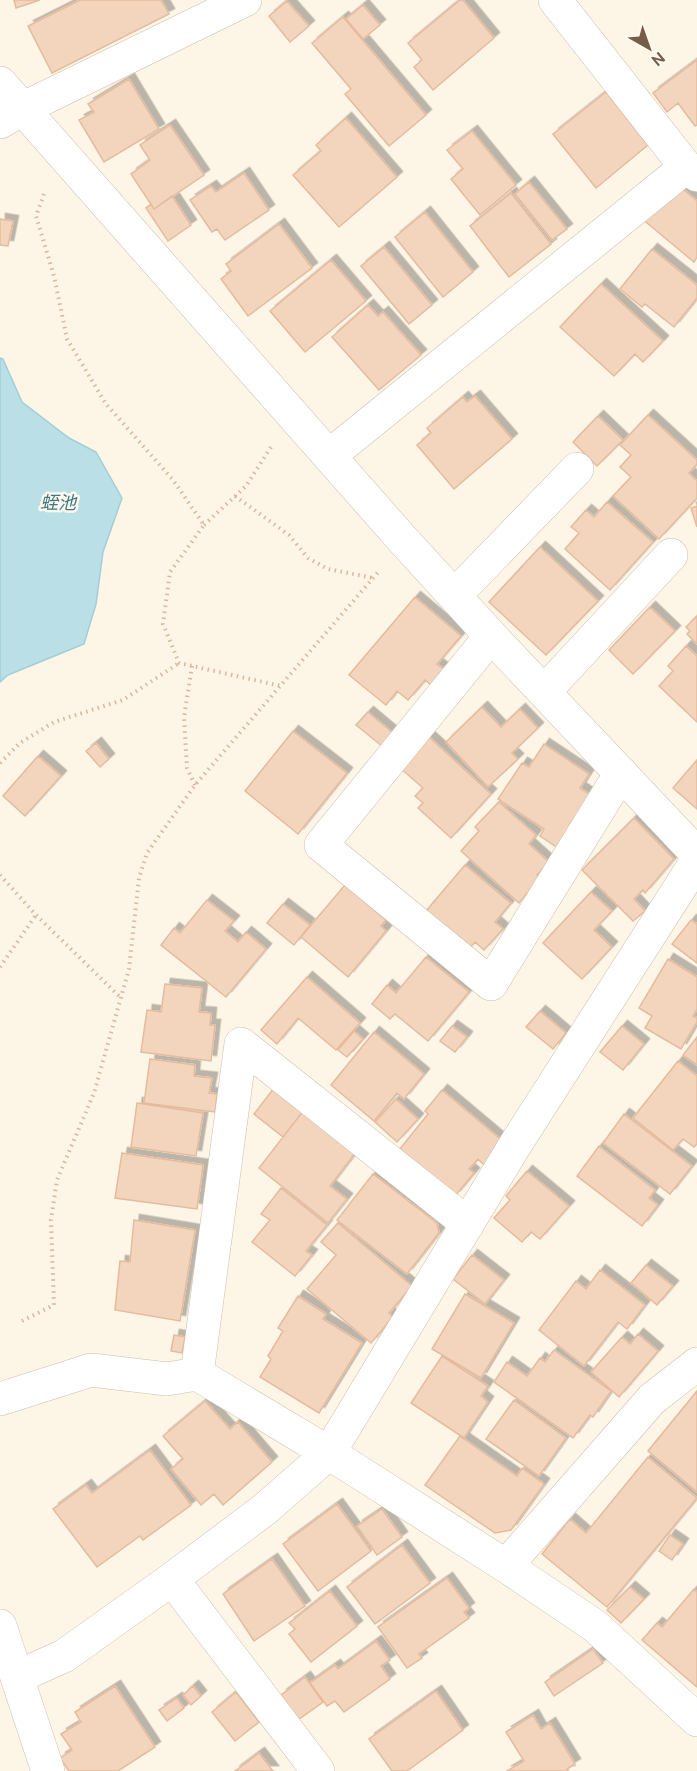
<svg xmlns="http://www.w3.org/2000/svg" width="697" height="1771" font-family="Ubuntu,'Noto Sans JP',sans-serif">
  <defs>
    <filter id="shadow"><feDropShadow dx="5.5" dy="-5.5" stdDeviation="0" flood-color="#0004"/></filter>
  </defs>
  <rect width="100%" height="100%" fill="#fdf5e6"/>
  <path fill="#badfe7" stroke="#a0cfd9" stroke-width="1.5" d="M0,358L3,359L22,402L69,438L96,452L122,498L103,552L96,604L84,644L8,675L0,682Z"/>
  <path fill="#f3d5bd" stroke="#e6bb9d" stroke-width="1.5" filter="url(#shadow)" d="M14,0H40L16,8Z
    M80,0H161L169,14L52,73L28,26Z
    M460,0H463L494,38L433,90L414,67L422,60L408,43Z
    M287,1L309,26L290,42L269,16Z
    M363,5L380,25L363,39L346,19Z
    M343,17L426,115L389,146L345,94L351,89L312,43Z
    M697,60V125L695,126L678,103L667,112L653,93Z
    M129,79L159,129L104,162L79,120L94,112L88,104Z
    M606,92L648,145L596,188L553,134Z
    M346,118L397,177L339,227L293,175L321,151L316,145Z
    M170,125L204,175L154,209L131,174L150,160L140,145Z
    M472,131L516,185L480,215L451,179L463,169L447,150Z
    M244,173L269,210L225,240L217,229L212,232L190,200L211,186L216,192Z
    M672,180L697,201V257L694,262L641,218Z
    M529,182L567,229L552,240L515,194Z
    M511,193L551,244L509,277L470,226Z
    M172,196L191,225L168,241L146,208L151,204L154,209Z
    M425,212L473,272L443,297L395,237Z
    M0,219L13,221L8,246L0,245Z
    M279,224L312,268L248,316L221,279L231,271L226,264Z
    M384,247L432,305L409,324L361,266Z
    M652,249L697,285V298L674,327L645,304L642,307L620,289Z
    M331,260L366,301L305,352L270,311Z
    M601,284L663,341L643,362L635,354L614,376L560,327Z
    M368,305L378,316L383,312L421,355L379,390L332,337Z
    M475,396L512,439L454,489L417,445L431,433L427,428L463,397L467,402Z
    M648,415L697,460V464L689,473L697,481V498L659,539L613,496L631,477L620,467L631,455L620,445Z
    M598,416L623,440L597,466L573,442Z
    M607,502L653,542L610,590L565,549L579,533L571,527L586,510L594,517Z
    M697,506V527L691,508Z
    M540,547L598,601L546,655L489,602Z
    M415,597L461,636L437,664L444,669L431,685L425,680L408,700L397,691L386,705L349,675Z
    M650,607L675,631L633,674L609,650Z
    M697,616V644L687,634L690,631L686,627Z
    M686,646L697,656V722L659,686L673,671L668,666Z
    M482,707L501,727L520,709L538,728L512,753L518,759L488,787L446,742Z
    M368,712L393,733L382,746L356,725Z
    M293,731L347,773L298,834L245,791Z
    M428,736L491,794L451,838L418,808L423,803L415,796L423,788L399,767Z
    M96,743L109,759L100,767L86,751Z
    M544,744L589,774L580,788L592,796L558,848L540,836L544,829L498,799L522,763L529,767Z
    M38,756L61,776L25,816L3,796Z
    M697,760V809L673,788Z
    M499,802L536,835L529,844L549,862L537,875L540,878L519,903L461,851L479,831L475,827Z
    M634,818L674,859L645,893L643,890L634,899L645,911L633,921L582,870Z
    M465,865L511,903L495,922L503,929L484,950L475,942L470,948L426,911Z
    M345,885L386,920L381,926L386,931L348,977L301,937Z
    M591,892L612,911L594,930L612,947L582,979L543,943Z
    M207,900L234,921L225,931L238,942L246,932L266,949L226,997L161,945L174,928L180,933Z
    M283,904L310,925L294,945L267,923Z
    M691,920L697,924V963L672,944Z
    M426,957L469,992L428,1041L395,1014L390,1019L372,1004L387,985L396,993Z
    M668,959L697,977V1009L693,1016L697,1018V1022L681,1049L645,1028L652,1016L639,1008Z
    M307,977L360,1023L336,1050L298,1018L277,1044L261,1030Z
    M165,984L202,988L199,1012L211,1013L210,1025H215L211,1061L141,1052L147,1010L161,1012Z
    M540,1011L566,1033L553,1049L526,1027Z
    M452,1026L467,1037L455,1052L440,1041Z
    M622,1026L644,1044L623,1070L600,1052Z
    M354,1031L363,1039L347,1057L338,1050Z
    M374,1032L424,1074L404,1099L397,1093L374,1121L331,1085Z
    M697,1037V1065L683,1055Z
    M150,1059L195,1065L194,1076L212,1078L209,1093L217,1094L215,1112L144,1103Z
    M678,1061L697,1076V1144L694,1147L683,1139L673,1150L633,1118Z
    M274,1088L303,1111L283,1137L254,1114Z
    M442,1090L505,1143L485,1166L478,1159L469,1169L474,1173L455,1196L400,1149L428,1114L425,1111Z
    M396,1099L418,1119L397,1142L375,1122Z
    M137,1103L203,1113L196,1156L131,1147Z
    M304,1110L356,1152L330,1186L347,1199L328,1223L259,1168Z
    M624,1114L692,1166L670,1194L603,1143Z
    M599,1146L655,1190L649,1198L658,1205L642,1226L577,1176Z
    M122,1153L203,1165L197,1209L115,1198Z
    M527,1171L569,1206L540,1239L531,1232L522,1242L494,1218L510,1200L506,1196Z
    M373,1174L437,1223L439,1233L407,1274L337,1220Z
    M281,1188L327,1225L306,1251L312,1255L295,1276L252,1242L270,1220L261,1214Z
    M134,1220L195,1230L180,1321L115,1310L120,1261L130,1262Z
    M338,1223L412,1286L389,1313L393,1317L371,1343L307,1289L336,1255L321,1242Z
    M472,1255L504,1280L485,1304L453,1279Z
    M646,1265L673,1286L657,1305L631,1283Z
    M600,1270L645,1305L627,1329L618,1322L584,1366L539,1330L576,1281L586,1289Z
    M465,1294L514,1323L481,1378L432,1349Z
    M298,1296L326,1314L323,1319L362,1343L319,1413L260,1377L271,1359L268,1356L283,1331L278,1328Z
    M638,1334L658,1351L619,1397L591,1372L622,1337L630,1344Z
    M174,1335L185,1337L182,1353L171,1351Z
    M554,1350L611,1391L593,1417L590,1415L573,1438L494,1382L507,1362L527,1376L540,1358L545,1362Z
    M442,1356L488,1386L481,1396L488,1402L464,1438L411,1403Z
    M697,1391V1492L648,1451Z
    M514,1400L566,1438L539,1476L486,1439Z
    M205,1401L230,1429L238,1422L272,1462L223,1505L214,1494L201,1505L171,1469L183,1459L163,1436Z
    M460,1436L517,1476L522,1468L544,1484L511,1530L495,1533L425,1485Z
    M150,1450L191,1505L143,1540L140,1536L97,1567L53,1509L86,1485L92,1493Z
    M648,1457L697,1498L607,1607L542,1554L570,1519L586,1533Z
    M337,1504L371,1551L318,1591L283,1544Z
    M382,1509L402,1537L377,1555L357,1526Z
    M670,1535L683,1544L672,1560L659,1551Z
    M402,1545L430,1583L375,1624L347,1587Z
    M272,1559L305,1606L254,1641L223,1594Z
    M447,1578L469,1608L464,1612L469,1618L419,1654L422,1658L407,1668L378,1627Z
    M630,1587L644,1599L621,1623L607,1610Z
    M694,1589L697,1592V1687L642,1640L657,1623L662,1627Z
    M330,1591L357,1626L311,1662L289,1634L295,1629L289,1623Z
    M376,1641L390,1660L381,1666L390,1679L344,1712L335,1701L327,1706L310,1683L335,1665L338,1669Z
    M593,1649L603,1663L554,1696L545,1682Z
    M305,1677L323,1702L298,1720L281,1695Z
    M115,1686L155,1747L118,1771H69L60,1758L72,1750L61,1734L81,1722L75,1712Z
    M193,1686L201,1696L191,1705L183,1695Z
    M436,1691L463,1730L407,1771H392L369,1739Z
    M236,1692L259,1722L235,1741L212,1712Z
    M177,1698L184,1708L167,1721L159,1710Z
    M533,1715L541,1729L550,1723L575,1764L567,1769L569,1771H507L524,1761L506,1732Z
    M259,1753L273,1771H235Z"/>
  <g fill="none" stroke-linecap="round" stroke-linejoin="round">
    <g stroke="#cfbdac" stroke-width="34">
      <path id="street" d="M555,0L686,167L697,175
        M0,83L404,541L491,636L697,854
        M0,122L22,109L245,0
        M329,456L686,167
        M454,596L577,469
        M491,636L321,845L491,984L621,773
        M544,692L671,555
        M468,1224L241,1044L197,1374L329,1453L506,1566L595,1626L697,1720
        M0,1399L91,1370L167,1379L197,1374
        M506,1566L652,1399L697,1364
        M172,1579L318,1771
        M0,1626L48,1771
        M17,1677L64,1656L172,1579L265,1509L329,1453L515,1145L697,861"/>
    </g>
    <path stroke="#d8b8a0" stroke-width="4" stroke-dasharray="1.5 4.5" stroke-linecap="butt" d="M44,194L36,216L54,276L67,339L106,404L173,480L204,525L170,572L163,624L179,663L281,686
      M235,496L289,535L308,558L328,569L373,578
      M204,525L246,486L271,447
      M192,666L184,717L187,768L195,785
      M0,763L20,743L54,722L123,700L179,663
      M0,875L36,915L121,998
      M0,967L36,915
      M22,1321L54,1305L51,1220L57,1180L94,1093L129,969L139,878L147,853L195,785L380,570"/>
    <use href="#street" stroke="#fff" stroke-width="33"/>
  </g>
  <g text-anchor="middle" stroke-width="5" stroke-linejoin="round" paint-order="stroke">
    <g font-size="18" font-style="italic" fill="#3f7784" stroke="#fff9ed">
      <text x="58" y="509">蛭池</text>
    </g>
  </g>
  <g transform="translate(649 48) rotate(140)" stroke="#fff9ed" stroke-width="4.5" paint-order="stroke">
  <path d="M0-4.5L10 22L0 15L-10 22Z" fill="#775c4a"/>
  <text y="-9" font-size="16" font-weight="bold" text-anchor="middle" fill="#775c4a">N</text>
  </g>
</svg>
